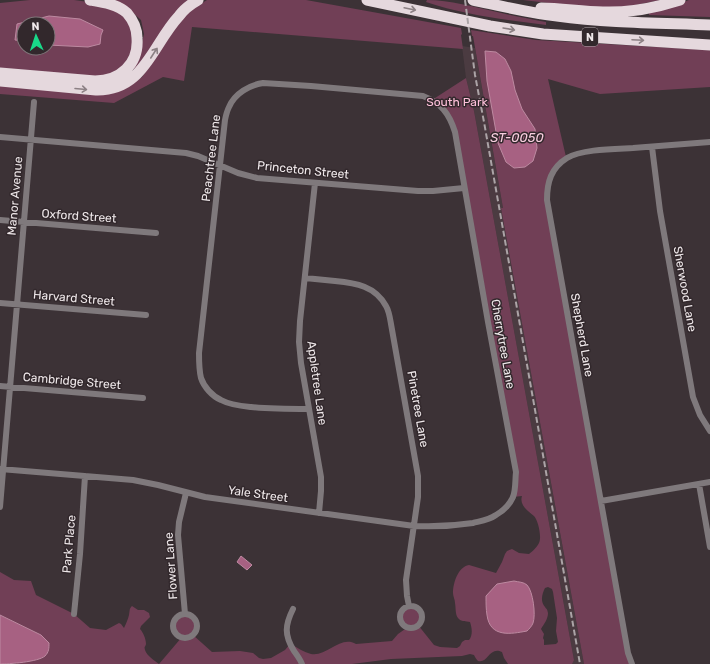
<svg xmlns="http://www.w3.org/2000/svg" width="710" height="664" font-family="Rubik,sans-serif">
  <rect width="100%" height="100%" fill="#3c3236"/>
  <path fill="#4b3b41" d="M462,46L475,48L503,208L501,209L584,664H516L574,660L474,111L466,78Z"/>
  <path fill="#713f56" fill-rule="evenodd" d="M30,0H74L96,3L117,9L129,21L133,31V46L128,61L116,72L101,77L0,68V3ZM24,24H48V48H24Z
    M115,0H190L135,71L133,67L140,52L144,34L141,20L130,10Z
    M207,0H306L461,28L462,34L461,35L463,49L192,27L184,81L163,77L114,103L0,94V84L124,89L142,77L185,14Z
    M427,0C450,0 474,7 497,12C513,16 529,19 546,22V25C506,20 465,15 426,2Z
    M523,0H661L620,8L582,7Z
    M689,0H710V17L649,15V10L670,7Z
    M471,30L536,40L710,50V87L600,94L548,79L566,157L546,187L631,664H584L501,208H503L473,36H472Z
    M466,78L474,111L574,660L572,664H508L504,658L502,652C489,646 488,664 478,661C476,659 475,657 474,655L470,654L462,656L391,659L352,664H14L21,662L32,661L41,635L0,615V572L14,580L31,581L36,595L74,614L90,628L106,630L119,623L121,624L124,628C126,624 128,619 129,615C130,610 129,609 132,606L138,610H144L149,613L150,617L141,626L140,629C143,632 146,639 146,644C145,648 144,646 145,650C147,656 154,660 159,664L182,637C177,635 173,631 174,625C175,606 207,615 193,635L212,652L240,651L253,653L259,658L263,659L271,658L285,650L290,644C297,647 303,652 311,654C327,657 340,635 356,644L392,641L398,634L408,627C387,615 414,596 421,613C423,618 421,622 418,625L434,645L440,647L457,648L460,646L462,642L465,640H469C473,635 472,628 470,622C466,621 461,622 458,618C455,614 456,608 455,603C455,600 453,596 453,593C453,583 458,567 469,565L496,573L502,562L505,554L507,551L512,549L519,553L529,554C532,552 537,547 539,543C542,537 538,520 534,516C528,511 519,505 522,496L513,497L516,472L452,123L432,100ZM548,587L552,589L553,592L557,618L556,631L558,642L556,644L544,645V640L543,638L544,634L541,629C544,624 548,619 548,613C547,608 547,610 545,607C540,601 542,594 545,588Z"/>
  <path fill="#a76182" stroke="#bd8aa1" d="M49,16L80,19L103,30L101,35L100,44L88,47L48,45V24H24V41L15,40L17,24Z
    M485,51L496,52L505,59L511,71L515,90L522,109L535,129L537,148L533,161L525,167L514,168L506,162L498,143L487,81Z
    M241,556L252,565L247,570L237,562Z
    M514,581C518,582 524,582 527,585C533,591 536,615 533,623C532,626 529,629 527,631C511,634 490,638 487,615C486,609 486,603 486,596L497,584Z
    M0,615L41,635L49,643C49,648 49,652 45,656C38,662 9,664 0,664Z"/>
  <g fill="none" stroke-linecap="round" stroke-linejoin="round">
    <path stroke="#7f797c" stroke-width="6" d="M0,137L186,153L198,156L238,173L257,178L418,191H433L464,188
      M652,147L660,211L693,397L700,415L710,431
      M315,183L300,321L299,342L301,363L321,477V491L319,513
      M0,220L156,233
      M305,278C315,279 325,280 335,281C356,283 375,286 386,306C389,311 390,318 391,324L418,476V497L406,580L407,596L409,606
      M0,303L146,315
      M0,386L143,398
      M0,469L133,480L158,485L205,497L414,526C434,527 453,526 473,523C481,521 489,520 496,515C503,511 510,504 513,497C516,489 515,480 516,472L488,322L455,132C449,113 441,103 423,96L311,86L263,83C250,85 235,93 229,107C227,111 226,115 225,120L199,353C199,362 199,370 201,378C204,387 212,396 221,400C230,405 241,406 251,407C270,409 289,409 309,409
      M699,484L710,547
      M601,501L710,482
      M0,507L34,102
      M400 617a11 11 0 1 1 22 0a11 11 0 1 1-22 0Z
      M293,609C285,625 284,635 294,651C297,655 300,659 302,664
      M74,614L80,554L85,476
      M185,614L178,535L179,522L186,493
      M173 626a12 12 0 1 1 24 0a12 12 0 1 1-24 0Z
      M632,664L628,653L547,200C547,182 551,168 567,158C582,149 615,149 633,148C659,146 684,144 710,142"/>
    <path stroke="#e5d8dd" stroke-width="11" d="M367,0L490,26L543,34L710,45
      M473,0C501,6 529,13 557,16C608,23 659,23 710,25
      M541,8C562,8 582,12 603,12C630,13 655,8 680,0
      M0,73L95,81C120,81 139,64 137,38C137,29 133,20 127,13C117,4 102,2 90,0
      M0,81L96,90C144,91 152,45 179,16C184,9 191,4 198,0"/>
    <path stroke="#aca4a7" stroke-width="2" stroke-dasharray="6 3" stroke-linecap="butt" d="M465,0L475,75L484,122L580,664"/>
  </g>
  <defs><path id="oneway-shaft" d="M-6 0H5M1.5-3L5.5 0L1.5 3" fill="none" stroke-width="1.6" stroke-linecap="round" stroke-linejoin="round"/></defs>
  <g stroke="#8c8084">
    <use href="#oneway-shaft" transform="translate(410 9) rotate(12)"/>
    <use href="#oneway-shaft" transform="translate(509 29) rotate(10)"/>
    <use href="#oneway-shaft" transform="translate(638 40) rotate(3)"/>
    <use href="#oneway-shaft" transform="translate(154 53) rotate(-57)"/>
    <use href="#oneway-shaft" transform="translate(81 89) rotate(5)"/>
  </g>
  <g text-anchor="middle" stroke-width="3" stroke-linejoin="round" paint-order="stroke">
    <rect fill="#32282c" stroke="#b6aeb1" stroke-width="1" x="582" y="28" width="16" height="18" rx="3"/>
    <g font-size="11" font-weight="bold" fill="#efe8ea">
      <text x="590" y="41">N</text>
    </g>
    <g font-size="12" fill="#fec0da" stroke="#32282c">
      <text x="457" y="106">South Park</text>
    </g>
    <g font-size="12" fill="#efe8ea" stroke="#32282c">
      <text transform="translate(211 158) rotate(-83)" y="4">Peachtree Lane</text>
      <text transform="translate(303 170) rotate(6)" y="4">Princeton Street</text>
      <text transform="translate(15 196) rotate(-85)" y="4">Manor Avenue</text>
      <text transform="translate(79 216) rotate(4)" y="4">Oxford Street</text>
      <text transform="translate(685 289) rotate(80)" y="4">Sherwood Lane</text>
      <text transform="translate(74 298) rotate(5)" y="4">Harvard Street</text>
      <text transform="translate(582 335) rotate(80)" y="4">Shepherd Lane</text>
      <text transform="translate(503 344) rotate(80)" y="4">Cherrytree Lane</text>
      <text transform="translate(72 381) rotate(5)" y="4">Cambridge Street</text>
      <text transform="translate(317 383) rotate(82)" y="4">Appletree Lane</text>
      <text transform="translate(418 409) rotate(80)" y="4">Pinetree Lane</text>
      <text transform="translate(258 494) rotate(8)" y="4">Yale Street</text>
      <text transform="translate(69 544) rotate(-85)" y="4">Park Place</text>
      <text transform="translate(171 566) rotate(-94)" y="4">Flower Lane</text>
    </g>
    <g font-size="13" font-style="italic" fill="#f7cdde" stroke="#32282c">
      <text x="517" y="142">ST-0050</text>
    </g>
  </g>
  <g transform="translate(36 36) rotate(357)"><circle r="19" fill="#32282c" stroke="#7e7578"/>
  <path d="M0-3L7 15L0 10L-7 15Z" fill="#19d989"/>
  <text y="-6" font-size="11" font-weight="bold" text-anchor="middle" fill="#efe8ea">N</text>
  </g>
</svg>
